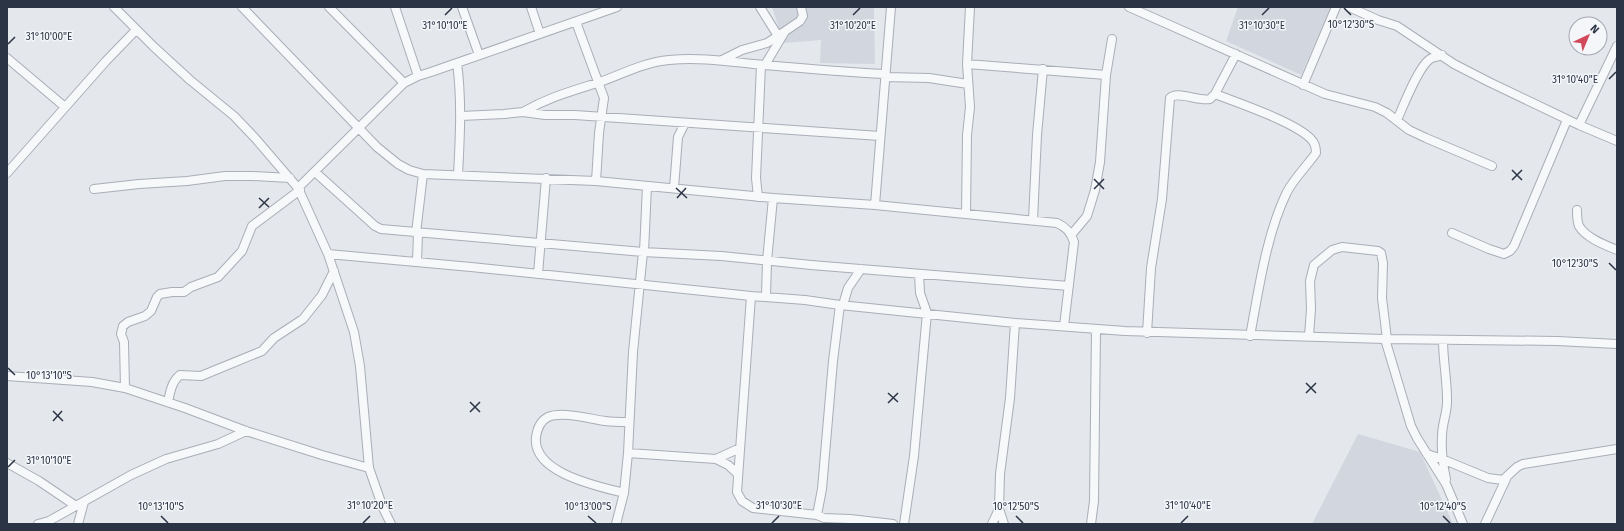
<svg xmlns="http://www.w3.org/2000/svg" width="1624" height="531" font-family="'Fira Sans',sans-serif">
  <rect width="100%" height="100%" fill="#e4e7ec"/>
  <path fill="#d2d6de" d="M772,7H874L875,64L820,63L821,40L784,43Z
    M1238,7H1331L1301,75L1226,41Z
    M1358,434L1420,452L1453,524H1312Z"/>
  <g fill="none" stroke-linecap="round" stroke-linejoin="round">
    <g stroke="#a9aeb7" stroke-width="10">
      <path id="minor" d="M114,7L154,47L190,80L234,116L255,138L298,188
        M242,7L377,147L398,164L409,170L423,174L596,181L773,198L875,205L1057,223C1066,227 1071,232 1074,242L1064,326
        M329,7L404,83
        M395,7L418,76
        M462,7L479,55
        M531,7L540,34
        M760,7L778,36
        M1129,7L1325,94L1375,107L1387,113L1409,130L1426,138L1492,166
        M1349,7L1378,20L1397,26L1454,64L1489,82L1579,125L1617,141
        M576,22L604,98L599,133L596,181
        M7,58L65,107
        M722,60L742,50L767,43L778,36L800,21L803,16L801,7
        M457,63C462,100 460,137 458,175
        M967,64L1106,75
        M765,65L784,33
        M885,77L929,78L968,84
        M1303,85L1336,7
        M1215,94C1238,103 1295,122 1311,139C1315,143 1316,147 1316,153C1307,166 1295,177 1287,192C1266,235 1259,289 1250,336
        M523,112C549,97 572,91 600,82C622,74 645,62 669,60C698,57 726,61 754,64C798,68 841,72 885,74
        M461,116L504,114L523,112L545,115H575L880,136
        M1397,120C1403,107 1418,67 1430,59C1433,57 1438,57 1442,55
        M1579,125L1617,46
        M315,172L375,226L381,229L643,252L721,256L811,265L1069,286
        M7,173L106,61L136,30
        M674,188L678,137L685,123
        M94,189L139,184L187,181L225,176H252L290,178
        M758,197L756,178L761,65
        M875,205L891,7
        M1577,210C1577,215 1577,221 1579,226C1586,238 1605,245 1617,250
        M966,214L967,135L970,107L967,64L970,7
        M1033,220L1037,135L1043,69
        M416,233L423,174
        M1452,233L1489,249L1504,254L1510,251L1514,246L1567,120
        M1072,234L1087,216L1095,190L1100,162L1106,75L1112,39
        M644,252L647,186
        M328,254L471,267L751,296L805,300L840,305L1015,323L1125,331L1385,339L1557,341L1617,344
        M417,262L418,233
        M538,274L546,178
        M751,296L737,492L742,501L753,508L817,515L822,489L833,361L840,305
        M766,296L767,261L773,198
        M843,305L848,288L861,269
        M1147,333L1151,268L1162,199L1170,98C1177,90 1199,102 1210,99L1215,94L1236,54
        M1309,336L1311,309L1310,281L1314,265L1332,250L1342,247L1378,251L1381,253L1383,263L1382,298L1387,339
        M1385,339L1411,426L1417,438L1446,484L1463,524
        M1443,340C1443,360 1447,379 1447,399C1448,411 1442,423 1442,436C1441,450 1443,465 1446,479
        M7,376L92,382L125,388L185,408L246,431L322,455L369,468
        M125,388L124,342L121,334L123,326L128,322L145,316L151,311L157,297L160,294L172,292H184L191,287L218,277L242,251L252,226L300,190
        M168,402C170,392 172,381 180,375L201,376L262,351L274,338L303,319L322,295L334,271
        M628,453L716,459L728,465L738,474
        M1427,454L1442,459L1488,478L1503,480L1517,467L1523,464L1617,449
        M716,459L740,448
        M7,463L39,481L76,506
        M624,493C597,486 532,473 536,437C537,430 540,421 548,417C563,411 590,419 605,421C613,422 621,422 629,422
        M999,509L1004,524
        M817,515L824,518L850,519L893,524
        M38,524L49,521L131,475L166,459L218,444L246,431
        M78,524L84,502
        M391,524L383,508L369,468L360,366L354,332L328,254L298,188L404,83L418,76L431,72L617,7
        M616,524L624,493L628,453L633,352L643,252
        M904,524L914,456L927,313L920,293L919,274
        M992,524L999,509L1000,474L1010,398L1015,323
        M1091,524L1094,501L1096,329
        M1485,524L1506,479"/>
    </g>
    <use href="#minor" stroke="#f7f8fa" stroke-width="8"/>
  </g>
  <path fill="none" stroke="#2b3445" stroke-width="1.5" d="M1344,8L1351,15M445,15L452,8M853,15L860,8M1262,15L1269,8M8,44L15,37M1609,79L1616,72M1512,170L1522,180M1094,179L1104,189M1512,180L1522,170M676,188L687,198M1094,189L1104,179M259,198L269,207M677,198L686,188M259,208L269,198M1609,263L1616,270M8,368L15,375M1306,383L1316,393M888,393L898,402M1306,393L1316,383M470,402L480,412M888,403L898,393M53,411L63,421M470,412L480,402M53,421L62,411M8,467L15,460M161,516L168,523M588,516L596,523M1016,516L1023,523M1443,516L1450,523M363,523L370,516M772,523L779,516M1181,523L1188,516"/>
  <g font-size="10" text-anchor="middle" fill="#2b3445" stroke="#f4f6f9" stroke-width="3" stroke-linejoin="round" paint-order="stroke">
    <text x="1351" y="28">10°12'30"S</text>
    <text x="445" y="29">31°10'10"E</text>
    <text x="853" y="29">31°10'20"E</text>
    <text x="1262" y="29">31°10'30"E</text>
    <text x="49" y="40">31°10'00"E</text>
    <text x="1575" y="83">31°10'40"E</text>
    <text x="1575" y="267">10°12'30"S</text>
    <text x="49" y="379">10°13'10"S</text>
    <text x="49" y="464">31°10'10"E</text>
    <text x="370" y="509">31°10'20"E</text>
    <text x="779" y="509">31°10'30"E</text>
    <text x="1188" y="509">31°10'40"E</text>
    <text x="161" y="510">10°13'10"S</text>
    <text x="588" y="510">10°13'00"S</text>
    <text x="1016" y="510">10°12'50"S</text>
    <text x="1443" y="510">10°12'40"S</text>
  </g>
  <rect width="1624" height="531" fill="none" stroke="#2b3445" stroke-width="16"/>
  <g transform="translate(1588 36) rotate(44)"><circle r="19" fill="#f4f6f9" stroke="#a4a8b1"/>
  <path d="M0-3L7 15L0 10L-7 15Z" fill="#d1495b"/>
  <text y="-6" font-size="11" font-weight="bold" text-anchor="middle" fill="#2b3445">N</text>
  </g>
</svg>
